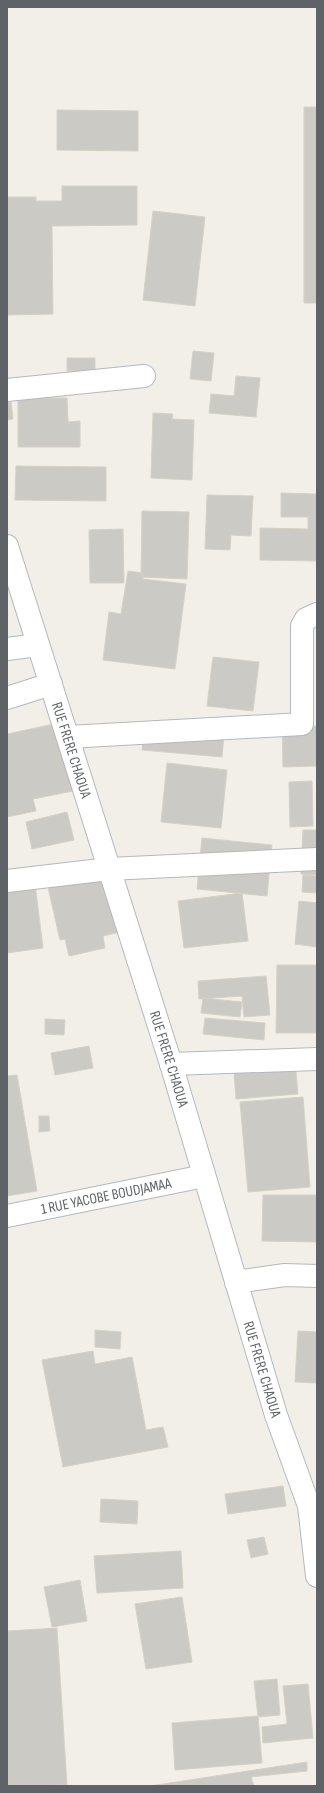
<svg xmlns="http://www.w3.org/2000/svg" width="324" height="1793" font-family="'Sofia Sans Condensed',sans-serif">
  <rect width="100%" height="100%" fill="#f1efe8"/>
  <path fill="#cccac5" stroke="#d6d1c6" d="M304,107H317V303H304Z
    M57,110L138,111V151L57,150Z
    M62,186H137V225L52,226L53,314L7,315V197H36V201H62Z
    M153,211L205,217L195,306L143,300Z
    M193,351L214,353L211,381L190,379Z
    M67,358H95V371H67Z
    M236,376L260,378L256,417L209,413L211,394L234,396Z
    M18,398H67L68,422L80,421V447H18Z
    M11,402L13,419L7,420V403Z
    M153,413L173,414L172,419L194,420L192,480L151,478Z
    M16,466L106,467V501L15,500Z
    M281,493L317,494V561L260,560V528L308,529V517H281Z
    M207,495L253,496L251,536L231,535L230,550L205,549Z
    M142,511L189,512L187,579L141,577Z
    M123,529L124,583H90L89,530Z
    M128,571L143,573V579L186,584L175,669L103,660L109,612L121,614Z
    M213,657L259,662L253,711L207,706Z
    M59,723L73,791L33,799L36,811L7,817V734Z
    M317,726V766L283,767L282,727Z
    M144,729L224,735L222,757L142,750Z
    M167,763L227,770L221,828L161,822Z
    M312,781L313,826L290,827L289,782Z
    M67,812L74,840L32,849L26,822Z
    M303,830H317V875L301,874Z
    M202,838L272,845L267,896L197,889Z
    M110,868L125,931L103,936L105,948L69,956L65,939L60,940L47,883Z
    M303,875L317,876V893L302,892Z
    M35,884L43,948L7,953V888Z
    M242,893L248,941L184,948L178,901Z
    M299,901L317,903V947L295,944Z
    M277,965H317V1033H276Z
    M266,976L270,1015L244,1017L242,996L199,999L198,981Z
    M203,998L242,1002L240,1017L201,1013Z
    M205,1018L265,1023L264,1040L203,1034Z
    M45,1019L65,1020L64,1035L45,1034Z
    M89,1046L93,1068L55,1075L51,1053Z
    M233,1060L295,1062L298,1094L236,1099Z
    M17,1075L37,1191L7,1196V1076Z
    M303,1097L310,1187L248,1192L240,1102Z
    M39,1116H49L50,1131L39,1132Z
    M263,1195H317V1242L262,1241Z
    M95,1330L121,1332L120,1349L95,1347Z
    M298,1331L317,1332V1383L295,1382Z
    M93,1351L95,1364L132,1357L146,1430L163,1427L168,1447L63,1467L42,1360Z
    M283,1486L286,1506L228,1514L225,1494Z
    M101,1499L138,1501L137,1524L100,1522Z
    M264,1537L268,1554L251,1558L247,1540Z
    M181,1551L183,1588L97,1593L94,1556Z
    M80,1580L87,1621L52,1627L44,1587Z
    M182,1597L192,1662L146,1669L135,1604Z
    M57,1628L67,1785L7,1786V1631Z
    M277,1679L280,1715L258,1717L254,1681Z
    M308,1684L313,1738L263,1743L262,1727L287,1724L283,1686Z
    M258,1716L262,1763L175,1770L172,1723Z
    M307,1762V1771L251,1777L254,1786H150Z"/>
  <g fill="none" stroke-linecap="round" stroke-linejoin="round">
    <g stroke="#b5b8bc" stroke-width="24">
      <g id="minor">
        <path d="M7,390L144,376"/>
        <path id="s1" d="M7,546L171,1064L276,1415L309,1506L317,1576"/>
        <path d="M7,649L38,645"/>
        <path d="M7,698L51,684"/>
        <path d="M68,737L302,724V626L306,619L317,614"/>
        <path d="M7,881L109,869L317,859"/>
        <path d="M171,1064L317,1059"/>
        <path id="s2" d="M7,1216L204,1176"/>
        <path d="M236,1282L285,1275L317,1276"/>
      </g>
    </g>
    <use href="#minor" stroke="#fff" stroke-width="22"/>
  </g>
  <g text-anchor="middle" stroke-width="4" stroke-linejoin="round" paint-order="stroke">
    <g font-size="15" fill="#5f6368" stroke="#fff">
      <text dy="5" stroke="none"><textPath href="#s1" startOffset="214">RUE FRERE CHAOUA</textPath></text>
      <text dy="5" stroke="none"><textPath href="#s1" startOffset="538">RUE FRERE CHAOUA</textPath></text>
      <text dy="5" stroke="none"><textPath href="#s2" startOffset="101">1 RUE YACOBE BOUDJAMAA</textPath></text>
      <text dy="5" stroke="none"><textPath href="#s1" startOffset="862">RUE FRERE CHAOUA</textPath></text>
    </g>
  </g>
  <rect width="324" height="1793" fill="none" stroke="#5f6368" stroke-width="16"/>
</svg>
